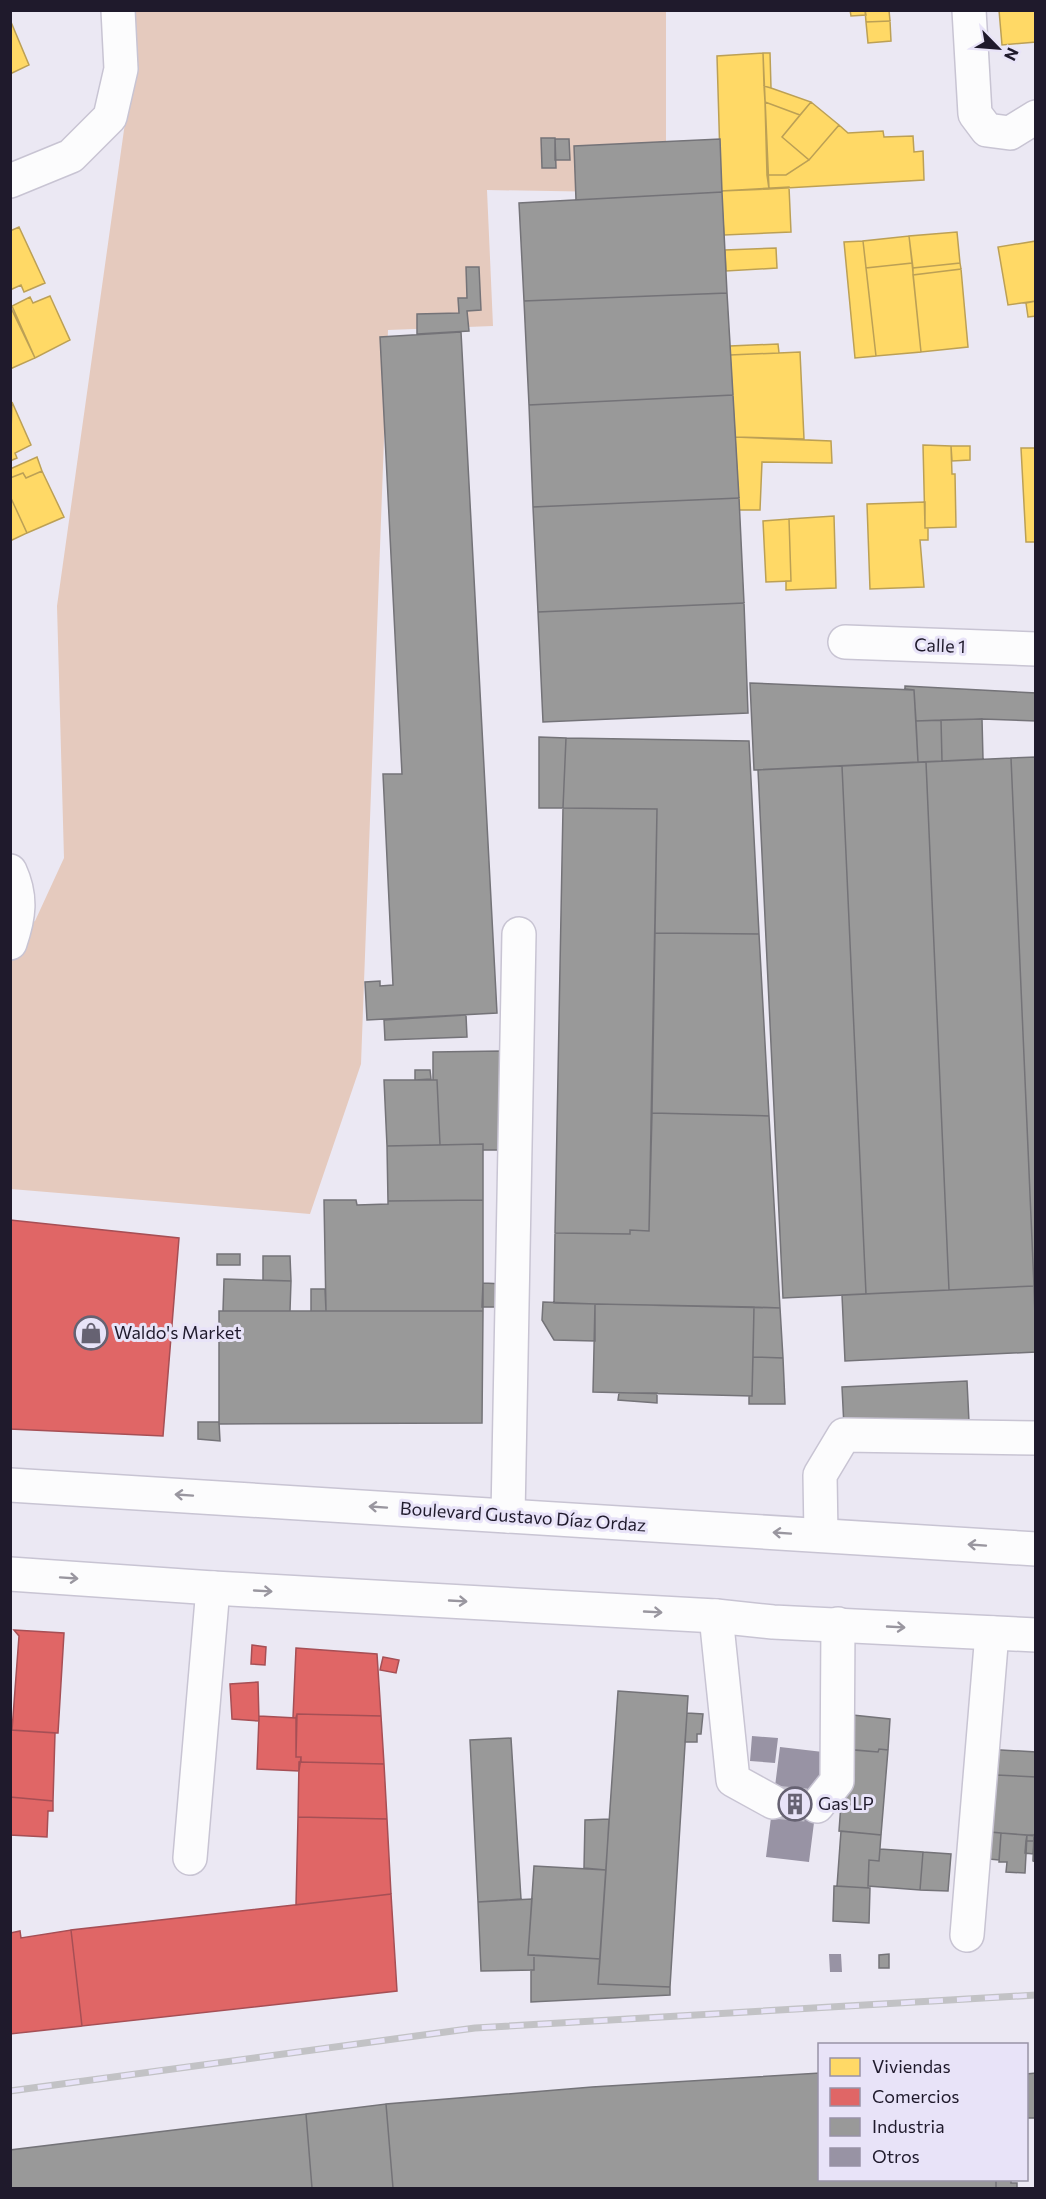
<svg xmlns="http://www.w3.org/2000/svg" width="1046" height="2199" font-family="Commissioner,sans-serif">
  <rect width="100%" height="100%" fill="#ebe8f3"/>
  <path fill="#e5cabe" d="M136,11H666V193L487,190L493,326L388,330L361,1064L310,1214L11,1189V931L35,921L64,858L57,606L133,66Z"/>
  <path fill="#ffd966" stroke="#bca055" stroke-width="1.5" d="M850,10H865L866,15L851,16Z
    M865,10H889L890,21L866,22Z
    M999,10H1036V42L1002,45Z
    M890,21L891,41L868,43L866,22Z
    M11,22L29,65L10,74V23Z
    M763,53H770L771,88L764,86Z
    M763,53L769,189L721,191L717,56Z
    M764,86L771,88L811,102L800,115L765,102Z
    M765,102L800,115L782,137L809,160L786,175H767Z
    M811,102L839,125L809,160L782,137Z
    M839,125L848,133L883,131L884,137L913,136L914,152L923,151L924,180L769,189L767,175H786L809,160Z
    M789,187L791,232L724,235L721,191Z
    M19,227L45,283L24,292L21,285L10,290V231Z
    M957,232L960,263L913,268L909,236Z
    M909,236L912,263L866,268L863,241Z
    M863,241L876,356L855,358L844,242Z
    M1036,241V301L1008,305L998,247Z
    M776,248L777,268L726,271L725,250Z
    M912,263L921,352L876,356L866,268Z
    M960,263L961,269L913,275V268Z
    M961,269L968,347L921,352L913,275Z
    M50,296L70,340L35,358L12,306L30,297L33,303Z
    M1036,301V316L1028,317L1026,303Z
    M10,306L35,358L10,369Z
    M778,344L779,353L730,355V346Z
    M800,352L804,439L735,437L730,355Z
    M12,402L31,445L15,453L17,458L10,461Z
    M735,437L831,441L832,463L762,462L760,510H739Z
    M923,445L951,446L952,474H955L956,527L925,528Z
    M951,446H970V460L952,461Z
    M1021,448H1036V542H1026Z
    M37,457L42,471L26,478L23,473L10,478V469Z
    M42,471L64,517L27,533L10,496V478L23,473L26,478Z
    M10,496L27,533L10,541Z
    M925,502V528H928V540H920L924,587L870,589L867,504Z
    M834,516L836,588L786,590V581H791L789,519Z
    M789,519L791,581L766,582L763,521Z"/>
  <path fill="#e06666" stroke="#a64f55" stroke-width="1.5" d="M10,1220L179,1238L163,1436L10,1429Z
    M14,1630L64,1633L58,1733L12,1730L19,1636Z
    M252,1645L266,1647L265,1665L251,1664Z
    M296,1648L377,1654L381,1716L297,1714L296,1718H293Z
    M383,1657L399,1660L396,1673L380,1670Z
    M258,1682L259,1721L232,1719L230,1684Z
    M297,1714L381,1716L384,1764L301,1762V1757H296Z
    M259,1716L296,1718V1757H301L299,1771L257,1769Z
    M10,1730L55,1733L53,1801L10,1797Z
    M299,1762L384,1764L387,1819L298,1817Z
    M10,1797L53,1801V1811H48L47,1837L10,1835Z
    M298,1817L387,1819L391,1894L296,1905Z
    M391,1894L397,1991L82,2026L71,1930Z
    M71,1930L82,2026L10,2034V1933L20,1931L21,1938Z"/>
  <path fill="#999" stroke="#747378" stroke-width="1.5" d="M541,138H555L556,168H542Z
    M555,139H569L570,160H555Z
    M720,139L722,192L576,200L574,146Z
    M722,192L727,293L524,301L519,203Z
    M466,267H479L481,310L467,311L469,331L417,334V314L459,313L458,298H467Z
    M727,293L733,395L529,405L524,301Z
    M461,332L497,1013L367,1020L365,982L380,981V986L393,985L383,774H402L380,337Z
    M733,395L739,498L533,507L529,405Z
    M739,498L744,603L538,612L533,507Z
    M744,603L748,713L543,722L538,612Z
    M750,683L914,690L918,762L754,770Z
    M905,686L1036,693V721L982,719L916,721L914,690L905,689Z
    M982,719L983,759L942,761L941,720Z
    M941,720L942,761L918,762L916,721Z
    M539,737L566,738L563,808H539Z
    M566,738L749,741L759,934L655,933L657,809L563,808Z
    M1036,757V1286H1034L1011,758Z
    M1011,758L1034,1286L949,1290L926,762Z
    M926,762L949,1290L866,1294L842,766Z
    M842,766L866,1294L783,1298L758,770Z
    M563,808L657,809L649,1231L630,1230V1234L555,1233Z
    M655,933L759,934L769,1116L652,1113Z
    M466,1015L467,1037L385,1040L384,1020Z
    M502,1051L503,1150H483V1144L440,1145L437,1080H433V1052Z
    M415,1070H430L431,1079L415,1080Z
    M384,1080H437L440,1145L387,1146Z
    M652,1113L769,1116L780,1308L554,1303L555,1233L630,1234V1230L649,1231Z
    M483,1144V1200L388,1201L387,1146Z
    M324,1200H356L357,1205L388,1204V1201L483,1200V1311H326Z
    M217,1254H240V1265H217Z
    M263,1256H290L291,1281L263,1280Z
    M224,1279L291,1281L290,1311H223Z
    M483,1283L504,1284V1307H482Z
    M1034,1286L1036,1352L845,1361L842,1295Z
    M311,1289H325L326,1311H311Z
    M543,1302L595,1304V1341L554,1340L542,1320Z
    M595,1304L754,1307L752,1396L593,1392Z
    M754,1307L780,1308L783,1358L753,1357Z
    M219,1311H483L482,1423L219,1424Z
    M753,1357L783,1358L785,1404H749V1396H752Z
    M967,1381L969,1422L844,1427L842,1387Z
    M619,1393H657V1403L618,1400Z
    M198,1422H219L220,1441L198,1439Z
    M618,1691L688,1696L670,1987L598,1984Z
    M687,1713L703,1714L701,1734H697V1742H685Z
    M843,1714L890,1719L888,1750L879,1749L878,1752L841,1749Z
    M511,1738L521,1899L478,1902L470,1740Z
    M845,1749L878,1752L879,1749L888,1750L881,1835L839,1831Z
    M983,1749L1036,1752V1777L996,1775L995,1796L981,1795Z
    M996,1775L1036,1777V1836L979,1831L981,1795L995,1796Z
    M609,1819L606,1870L584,1868L585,1820Z
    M841,1831L881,1835L879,1861L869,1860L868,1888L837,1886Z
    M979,1831L1001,1833L999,1860L978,1858Z
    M1001,1833L1027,1835L1025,1873L1006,1872L1007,1862H999Z
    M1027,1835H1034V1841H1026Z
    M1034,1835L1036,1836V1862L1033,1861Z
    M1026,1841H1034L1033,1854L1025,1853Z
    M880,1849L923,1852L920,1890L868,1886L869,1860L879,1861Z
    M923,1852L951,1854L948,1891L920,1890Z
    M534,1866L606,1870L600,1959L528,1955Z
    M834,1886L870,1888L869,1923L833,1921Z
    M532,1899L528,1955H534V1970L481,1971L478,1902Z
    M889,1954V1968H879V1955Z
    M534,1955L600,1959L598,1984L670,1987V1995L531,2002V1970H534Z
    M820,2073V2180H996V2188H393L386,2104L592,2087Z
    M1036,2073V2118H1026V2074Z
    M386,2104L393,2188H312L306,2114Z
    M306,2114L312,2188H10V2150Z
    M996,2180H1011V2183H1017V2188H996Z"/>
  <path fill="#9893a4" d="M752,1736L778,1738L775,1763L750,1761Z
    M780,1747L823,1752L809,1862L766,1857Z
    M829,1954H841L842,1972H830Z"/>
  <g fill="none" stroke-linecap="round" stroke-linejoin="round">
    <path stroke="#c2bfcb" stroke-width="33" stroke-dasharray="33 16" stroke-linecap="butt" d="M773,1802L817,1806"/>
    <g stroke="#c8c4d3" stroke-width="36">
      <path id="minor" d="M969,10L975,114L987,130L1010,133L1036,117
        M10,181L71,156L110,117L121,69L118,10
        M845,642L1036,649
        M10,871C22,897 19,917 10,943
        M508,1516L519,934
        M821,1535L820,1475L844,1435L1036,1438
        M716,1616L733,1780L773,1802
        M817,1806L837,1781L838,1624
        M190,1858L213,1588
        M967,1935L992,1633"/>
    </g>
    <g stroke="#c8c4d3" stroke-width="36">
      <path id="major" d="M10,1485L1036,1549
        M10,1574L213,1588L716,1616L773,1622L1036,1635"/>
    </g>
    <use href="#minor" stroke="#fcfcfd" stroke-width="33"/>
    <use href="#major" stroke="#fcfcfd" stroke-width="33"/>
    <g stroke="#c2c2c5" stroke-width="7">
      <path id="rail" d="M10,2091L475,2028L1036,1995"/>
    </g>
    <use href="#rail" stroke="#e8e3f8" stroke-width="4.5" stroke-dasharray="14" stroke-linecap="butt"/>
  </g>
  <defs><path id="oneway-shaft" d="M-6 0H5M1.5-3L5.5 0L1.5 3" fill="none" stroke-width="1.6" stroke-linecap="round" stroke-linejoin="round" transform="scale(1.5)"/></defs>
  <g stroke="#99969f">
    <use href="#oneway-shaft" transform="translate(184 1495) rotate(-176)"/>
    <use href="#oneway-shaft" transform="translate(378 1507) rotate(-176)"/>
    <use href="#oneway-shaft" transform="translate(782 1533) rotate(-176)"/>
    <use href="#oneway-shaft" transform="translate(977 1545) rotate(-176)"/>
    <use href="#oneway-shaft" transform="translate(69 1578) rotate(4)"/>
    <use href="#oneway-shaft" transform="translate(263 1591) rotate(3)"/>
    <use href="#oneway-shaft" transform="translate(458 1601) rotate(3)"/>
    <use href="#oneway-shaft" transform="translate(653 1612) rotate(3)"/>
    <use href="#oneway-shaft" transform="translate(896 1627) rotate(3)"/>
  </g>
  <defs>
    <g id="shop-ring" transform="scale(1.725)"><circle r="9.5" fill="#e8e3f8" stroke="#666272" stroke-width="1.5"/><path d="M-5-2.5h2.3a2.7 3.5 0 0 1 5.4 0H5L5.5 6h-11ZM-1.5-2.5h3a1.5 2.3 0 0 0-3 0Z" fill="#666272"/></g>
    <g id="building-ring" transform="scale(1.725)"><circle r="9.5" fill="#e8e3f8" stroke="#666272" stroke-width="1.5"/><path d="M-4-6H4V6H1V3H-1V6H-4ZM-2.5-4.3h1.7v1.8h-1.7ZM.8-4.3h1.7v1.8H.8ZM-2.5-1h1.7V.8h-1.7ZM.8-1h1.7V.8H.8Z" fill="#666272"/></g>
  </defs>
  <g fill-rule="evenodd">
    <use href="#shop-ring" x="91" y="1333"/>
    <use href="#building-ring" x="795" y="1804"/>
  </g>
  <g text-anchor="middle" stroke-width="6" stroke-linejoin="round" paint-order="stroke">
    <g font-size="18" fill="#1f1a2c" stroke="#e8e3f8">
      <text transform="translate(940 646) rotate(2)" y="6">Calle 1</text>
      <text transform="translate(523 1517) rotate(4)" y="6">Boulevard Gustavo Díaz Ordaz</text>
    </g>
    <g font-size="18" fill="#1f1a2c" stroke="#e8e3f8" text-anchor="start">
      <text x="114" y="1339">Waldo's Market</text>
      <text x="818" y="1810">Gas LP</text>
    </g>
  </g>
  <rect width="1046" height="2199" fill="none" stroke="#1f1a2c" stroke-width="24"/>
  <rect x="818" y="2043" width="210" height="138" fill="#e8e3f8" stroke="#9893a6" stroke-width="1.5"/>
  <rect x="830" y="2058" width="30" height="18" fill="#ffd966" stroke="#9893a6" stroke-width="1.5"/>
  <text x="872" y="2073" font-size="18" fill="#1f1a2c">Viviendas</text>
  <rect x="830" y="2088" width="30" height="18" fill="#e06666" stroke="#9893a6" stroke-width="1.5"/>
  <text x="872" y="2103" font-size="18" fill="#1f1a2c">Comercios</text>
  <rect x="830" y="2118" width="30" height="18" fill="#999999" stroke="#9893a6" stroke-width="1.5"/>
  <text x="872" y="2133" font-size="18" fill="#1f1a2c">Industria</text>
  <rect x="830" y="2148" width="30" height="18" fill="#9893a4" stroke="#9893a6" stroke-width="1.5"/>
  <text x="872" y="2163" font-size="18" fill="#1f1a2c">Otros</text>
  <g transform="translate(998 48) rotate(115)" stroke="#e8e3f8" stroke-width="4.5" paint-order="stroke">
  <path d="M0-4.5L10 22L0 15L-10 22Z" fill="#1f1a2c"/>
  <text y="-9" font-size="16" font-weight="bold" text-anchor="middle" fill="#1f1a2c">N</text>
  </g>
</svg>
